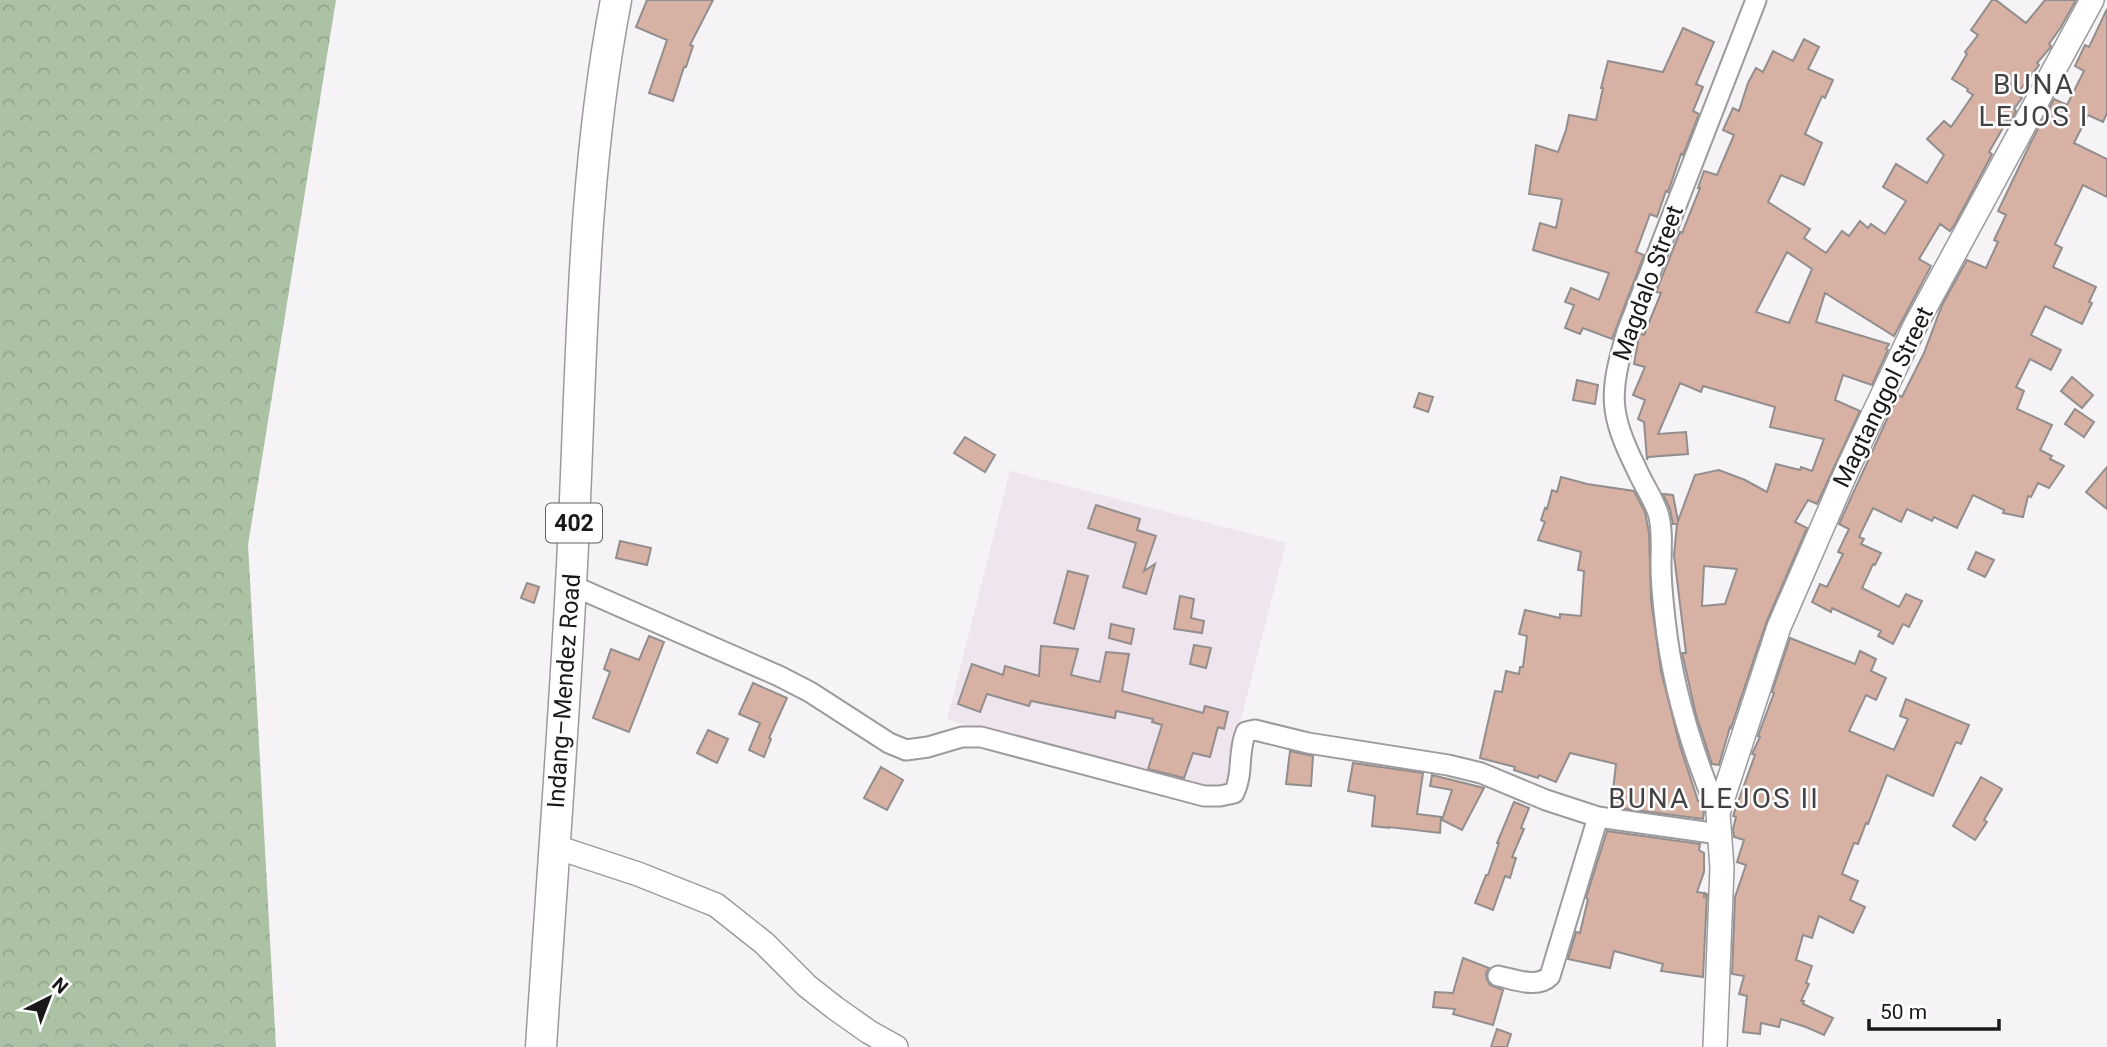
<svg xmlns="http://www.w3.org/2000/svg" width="2107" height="1047" font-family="Roboto,sans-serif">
  <defs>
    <pattern id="forest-crowns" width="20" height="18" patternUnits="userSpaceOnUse" patternTransform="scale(1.75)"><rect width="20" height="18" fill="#abc2a4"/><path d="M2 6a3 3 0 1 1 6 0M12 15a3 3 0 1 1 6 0" fill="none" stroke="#93a68d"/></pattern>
  </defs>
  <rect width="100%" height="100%" fill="#f6f3f6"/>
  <path fill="#efe5ee" d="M1010,471L1286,543L1223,791L947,720Z"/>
  <path fill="url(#forest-crowns)" d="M0,0H336L248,545L276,1047H0Z"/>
  <path fill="#d7b1a4" stroke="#928e8d" stroke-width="2" fill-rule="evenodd" d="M647,0H713L690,45L693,46L686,67H684L673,101L649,93L667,40L636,27Z
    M1992,0H1996L2026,23L2045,0H2076L2061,27L2049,44L2051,46L2050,48L2037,63L2039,65L2017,94L2022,98L2014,109L2016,111L2010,122L2007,121L1989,152L1992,154L1955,224L1950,231L1940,224L1919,259L1931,266L1894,336L1825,293L1816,322L1889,344L1886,349L1888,350L1872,385L1843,375L1835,400L1860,411L1817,504L1808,500L1795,522L1807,528L1766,623L1731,728L1730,727L1719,765L1712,764L1696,715L1685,666L1682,653H1686L1674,555L1677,524H1673L1670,509L1663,494L1673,495L1678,521L1695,475L1719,470L1745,480L1767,492L1776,464L1800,470L1801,467L1812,471L1824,439L1770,427L1775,407L1703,386L1701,392L1680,383L1658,434L1686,432L1688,454L1648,457L1647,460L1644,422L1638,419L1645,400L1633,395L1645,367L1634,364L1639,336L1640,333L1644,335L1661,293L1656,292L1680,232L1682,233L1700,188H1698L1704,171L1717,175L1734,135L1723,130L1733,108L1739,111L1748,83L1756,68L1763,72L1773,51L1793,61L1804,39L1819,47L1808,69L1833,80L1825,98L1822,96L1805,134L1822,143L1804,185L1781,175L1768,202L1810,229L1804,238L1826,253L1842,231L1849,236L1860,221L1868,228L1871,224L1885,234L1906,201L1883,187L1896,164L1927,183L1944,155L1927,139L1944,121L1951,127L1973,95L1967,91L1968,89L1952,79L1967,54L1965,52L1978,35L1971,30ZM1787,252L1812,269L1789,323L1756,312ZM1704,566L1737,569L1725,604L1702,606Z
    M2107,9V113L2103,122L2088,115L2074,143L2107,159V197L2083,185L2055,244L2062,248L2053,267L2096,287L2089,302L2092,303L2082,324L2045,306L2031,335L2061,350L2051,370L2030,359L2016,387L2024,391L2017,409L2052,425L2040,450L2052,456L2050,459L2064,466L2049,488L2038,483L2031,497L2028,496L2023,517L2003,513L2004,510L1973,495L1957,528L1934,517L1932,521L1907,509L1901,522L1873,508L1859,537L1864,539L1861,544L1881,553L1875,565L1873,564L1862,588L1899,607L1906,594L1922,601L1909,627L1903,624L1893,644L1878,636L1881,631L1832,608L1831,612L1812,602L1820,584L1827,587L1843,554L1838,552L1849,529L1839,524L1898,395L1902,397L1924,353L1942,305L1967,260L1986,268L1998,242L1994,240L2006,215L1998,211L2031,142L2054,99L2067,105L2084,71L2075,66L2085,45L2089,47Z
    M1683,28L1714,42L1696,84L1703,87L1693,111L1699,114L1683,155L1681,154L1668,192L1666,191L1657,217L1650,214L1636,252L1644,255L1612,339L1583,328L1580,334L1565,328L1574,305L1565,302L1571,288L1599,300L1609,273L1533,250L1540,223L1556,228L1562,199L1529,194L1536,145L1558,152L1566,130L1569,115L1596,120L1603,88H1601L1608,61L1663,72Z
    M2072,377L2093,395L2082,408L2061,391Z
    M1577,380L1598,385L1595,404L1573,400Z
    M1419,393L1433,397L1428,412L1414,407Z
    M2075,409L2094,422L2084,437L2065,424Z
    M965,437L995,455L985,472L954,453Z
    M2107,467V509L2086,492Z
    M1561,477L1587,484L1634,491L1645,512L1649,533L1651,600L1661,671L1680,746L1698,801H1700L1704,812L1703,819L1611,807L1616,764L1570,753L1556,782L1539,775L1538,778L1514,770L1515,767L1480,758L1495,691L1502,692L1506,671L1519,674L1520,667H1523L1527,636L1519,634L1525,610L1560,618V614L1581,616L1584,571L1578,570L1581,552L1538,540L1545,522L1541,520L1545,508L1547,509L1552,490L1557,492Z
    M1096,505L1140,519L1137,530L1156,536L1144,571L1155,564L1146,594L1123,587L1136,543L1088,528Z
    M620,541L651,548L647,565L616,558Z
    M1976,552L1994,560L1985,577L1968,569Z
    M1068,571L1088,576L1074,629L1054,623Z
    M527,583L539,587L534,603L521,598Z
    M1180,596L1194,599L1191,618L1204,621L1202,633L1174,629Z
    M1111,624L1134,629L1131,644L1109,638Z
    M649,636L664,642L629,732L593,718L610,672L604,669L611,649L639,660Z
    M1790,638L1855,664L1860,651L1876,659L1871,671L1886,678L1876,700L1866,695L1849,731L1894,750L1908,719L1900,716L1906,699L1969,725L1961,744L1956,742L1933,796L1887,775L1868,824L1866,823L1858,844L1854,843L1842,874L1858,881L1850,900L1865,907L1853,933L1819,916L1812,938L1803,935L1796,960L1812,966L1806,983L1809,984L1801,1001H1804L1803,1004L1833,1018L1824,1035L1806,1027L1781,1019L1779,1027L1761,1023L1760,1034L1743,1032L1747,996L1739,994L1744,976L1732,974L1735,897L1746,865L1737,862L1744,840L1734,837L1733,829L1736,817L1733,816L1755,755L1752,754L1760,737L1758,736L1774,693L1772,692Z
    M1194,645L1211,648L1206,668L1190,664Z
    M1041,646L1078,649L1071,675L1100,682L1106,652L1129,654L1122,691L1203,713L1205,706L1228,712L1224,729L1218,727L1210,757L1193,753L1184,778L1148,769L1162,725L1152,722L1153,719L1116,711L1115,718L1031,701L1029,706L987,694L980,712L958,704L972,664L1003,675L1005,666L1039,676Z
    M753,683L787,698L769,738L771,739L764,757L749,750L760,723L739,714Z
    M708,730L728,739L717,763L697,753Z
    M1290,751L1313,756L1311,786L1286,784Z
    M1353,763L1423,773L1417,814L1441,817L1440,833L1389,827V828L1372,826L1375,796L1348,791Z
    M881,767L903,780L887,810L864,798Z
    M1432,775L1484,788L1462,830L1442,820L1452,790L1430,786Z
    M1981,777L2002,789L1984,820L1987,822L1975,840L1953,826Z
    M1514,802L1529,808L1521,828L1524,829L1512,857L1516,858L1510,878L1505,876L1493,910L1475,903L1486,875H1488L1499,843H1497Z
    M1607,831L1700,844L1699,850L1704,853V872L1697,892L1704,893V898L1705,893L1707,894L1703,977L1661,971L1663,964L1614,951L1610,968L1568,959L1576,932L1580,933L1588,899L1586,898Z
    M1463,958L1489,968L1486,974L1487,980L1490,985L1503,990L1493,1025L1453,1014L1455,1009L1433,1007L1435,992L1453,993Z
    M1497,1029L1511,1034L1507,1047H1491Z"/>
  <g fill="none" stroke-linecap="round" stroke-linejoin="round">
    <g stroke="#9d9a9d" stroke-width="23">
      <path id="minor" d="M571,585L779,676L810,692L889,743L906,750L928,747L962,737H981L1204,796H1220L1234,793C1244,773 1237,753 1246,732L1255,730L1308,743L1448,765L1481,773L1546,800L1598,817L1719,834
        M1718,813C1692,751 1672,686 1665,619C1663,601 1661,584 1661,566C1661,549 1663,529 1658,513C1653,498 1643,484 1637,470C1608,412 1609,393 1627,332L1756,0
        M1498,976C1514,979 1537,989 1550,976L1598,817"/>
    </g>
    <g stroke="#9d9a9d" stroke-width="26">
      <path id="tertiary" d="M553,846L638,874L716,905L764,943L807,986L835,1008L869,1032L896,1047
        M1715,1047L1722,868L1718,813L1779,627L1848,468L1915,326L2092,0"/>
    </g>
    <g stroke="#9d9a9d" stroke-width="33">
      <path id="primary" d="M541,1047C551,892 563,738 571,584C582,389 579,192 616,0"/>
    </g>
    <use href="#minor" stroke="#fff" stroke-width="19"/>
    <use href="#tertiary" stroke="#fff" stroke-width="23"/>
    <use href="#primary" stroke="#fff" stroke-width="30"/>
  </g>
  <g text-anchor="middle" stroke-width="5" stroke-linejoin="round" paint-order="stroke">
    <rect fill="#fff" stroke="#5f5e5f" stroke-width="2" x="546" y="503.5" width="56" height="39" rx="5"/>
    <g font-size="23" font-weight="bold" fill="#1a191a">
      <text x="574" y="531">402</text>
    </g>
    <g font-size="24" fill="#1a191a" stroke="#fff">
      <text transform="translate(1648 283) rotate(-70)" y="8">Magdalo Street</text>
      <text transform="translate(1883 397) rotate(-64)" y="8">Magtanggol Street</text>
      <text transform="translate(564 691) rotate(-86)" y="8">Indang–Mendez Road</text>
    </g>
    <g font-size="28" letter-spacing="2" fill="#434143" stroke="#fff">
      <text x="2034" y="94">BUNA<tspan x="2034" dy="32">LEJOS I</tspan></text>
      <text x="1714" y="808">BUNA LEJOS II</text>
    </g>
  </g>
  <g transform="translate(49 998) rotate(42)" stroke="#ffffff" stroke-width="5" paint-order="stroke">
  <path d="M0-5L12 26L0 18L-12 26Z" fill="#1a191a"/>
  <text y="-10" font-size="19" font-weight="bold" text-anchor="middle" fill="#1a191a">N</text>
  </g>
  <path d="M1869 1019v10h130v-10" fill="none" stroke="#1a191a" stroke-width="3.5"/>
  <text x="1880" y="1019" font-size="21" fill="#1a191a" stroke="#ffffff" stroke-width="5" paint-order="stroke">50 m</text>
</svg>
